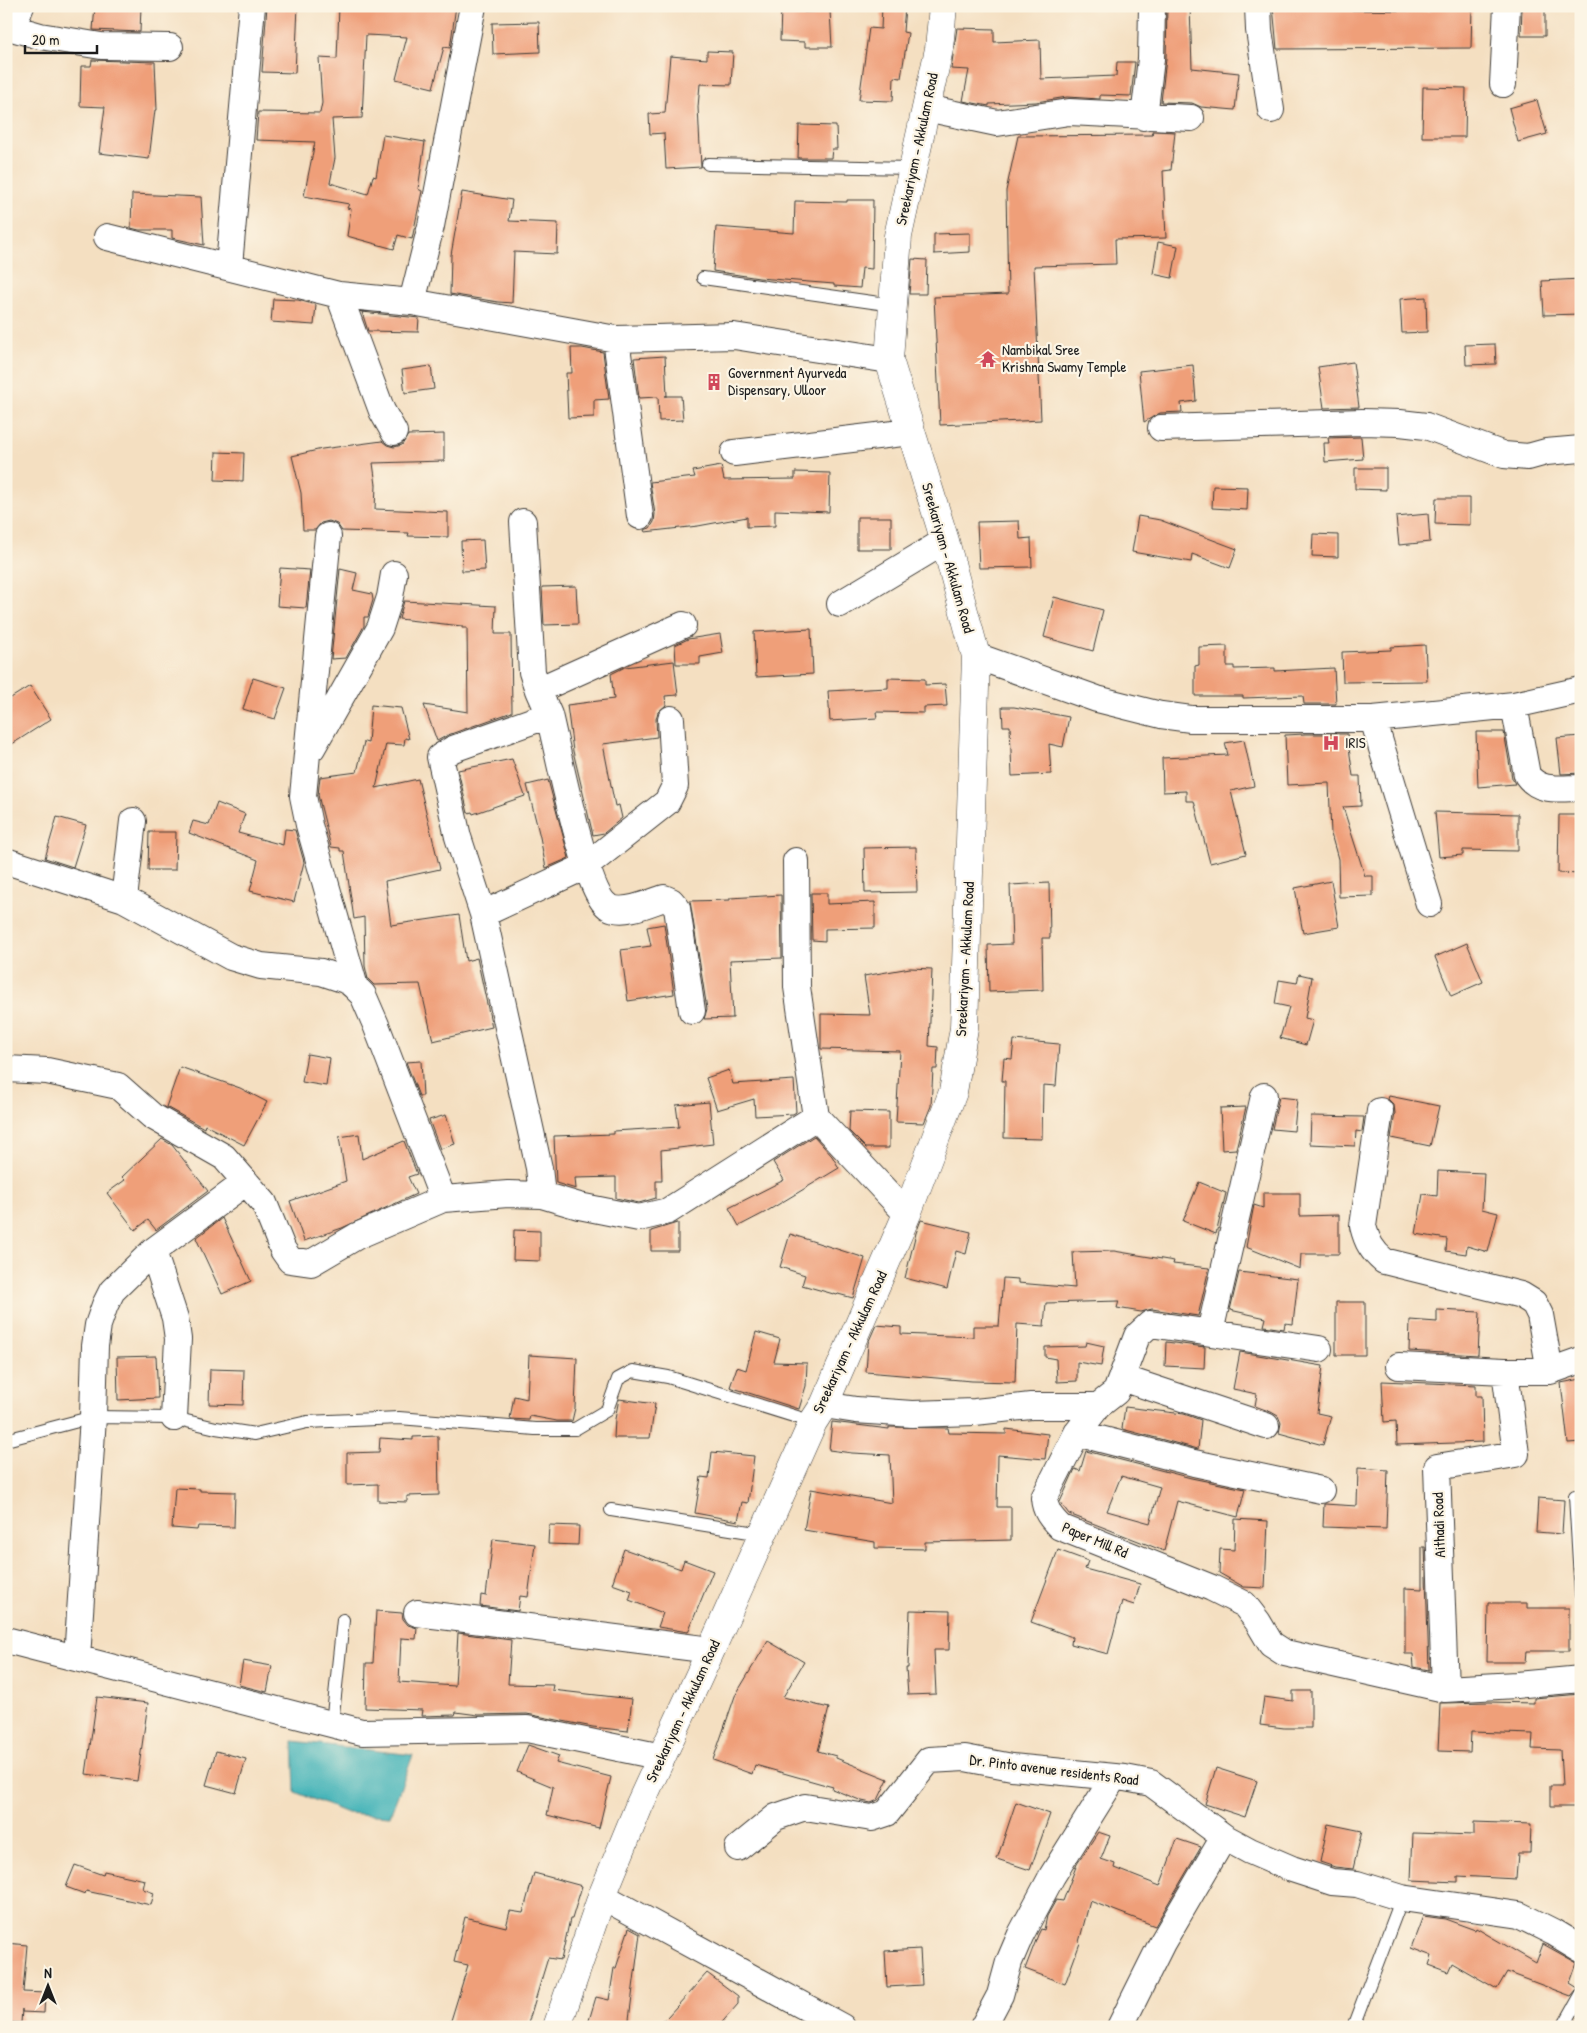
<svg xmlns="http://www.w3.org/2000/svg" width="1587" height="2033" font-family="'Patrick Hand',sans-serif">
  <rect width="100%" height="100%" fill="#fcf5e5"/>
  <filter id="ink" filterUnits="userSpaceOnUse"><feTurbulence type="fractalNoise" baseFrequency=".02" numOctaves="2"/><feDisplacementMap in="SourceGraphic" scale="10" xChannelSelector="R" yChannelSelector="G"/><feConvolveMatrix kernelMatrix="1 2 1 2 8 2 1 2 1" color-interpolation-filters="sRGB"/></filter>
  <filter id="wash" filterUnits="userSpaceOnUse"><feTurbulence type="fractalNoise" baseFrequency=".0096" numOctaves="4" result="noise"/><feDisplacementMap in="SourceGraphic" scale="20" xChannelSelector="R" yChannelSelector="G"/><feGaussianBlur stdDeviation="1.12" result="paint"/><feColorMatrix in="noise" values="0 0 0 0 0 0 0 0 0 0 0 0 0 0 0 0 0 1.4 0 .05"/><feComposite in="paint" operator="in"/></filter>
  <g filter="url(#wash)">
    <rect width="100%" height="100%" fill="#f4dfc1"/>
    <path fill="#42b3b8" stroke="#2f686a" d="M293,1741L413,1755L390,1816L347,1813L295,1792Z"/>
    <g id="blocks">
      <path fill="#ef9f79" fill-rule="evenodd" d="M95,6H141L140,32L93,30Z
        M267,6H298L295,73L262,72Z
        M339,6H456L450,48L444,47L433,88L396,79L407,37L366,35L362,118L332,119L335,158L330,183L368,194L373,176L376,177L383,135L425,142L418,189L422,191L412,239L398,235L394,249L347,236L351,209L347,208L349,204L304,196L315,142L256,140L258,112L320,113L322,103L319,58L337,59Z
        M781,6H804V12L830,11L832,47H805V42L780,41Z
        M882,6H905L903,32L908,33L901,78L894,77L893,101L859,100L869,28L881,29Z
        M1167,6H1190L1192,68L1239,73L1235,110L1201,107L1192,103L1161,102L1166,59Z
        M1273,6H1350V10L1430,11L1431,6H1472L1471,48L1277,49Z
        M1522,6H1545V36H1521Z
        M539,22L540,52L493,54L492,23Z
        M957,28L994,29V42L1040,40L1041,79L1116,76L1117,62H1135L1131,96L1100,95V99L1067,97L1036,102L989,104V106L963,101L969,70L951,69Z
        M707,51L733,52L731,85L700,84L698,107L701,167L666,169L664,133L650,134L649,114L665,113L670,56L707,59Z
        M92,60L155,62L157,110H155L149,159L99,153L105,107L80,106L81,66H91Z
        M1423,87L1466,88L1465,137H1422Z
        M1537,100L1547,134L1518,142L1509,108Z
        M799,125L836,126L837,149H832L831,158H798Z
        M1152,131L1175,132L1171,170L1163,171L1166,238L1115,239L1116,264L1034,266L1041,420L940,425L934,297L1008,294L1006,191L1018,136L1153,135Z
        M462,192L512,200L509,221L558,223L557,254L514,252L512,303L498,302L450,294L451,255Z
        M132,194L201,197L204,245L172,238V230H139L131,228Z
        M847,200H873L872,269L862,268L860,288L834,286V284L759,278L713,271L716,227L794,233L795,201L847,202Z
        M970,233V252L934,254V234Z
        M1158,242L1178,246L1172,278L1153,274Z
        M912,259L927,260L926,294H909Z
        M1581,279V314L1544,315L1542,281Z
        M1426,297L1427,332L1402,333L1400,299Z
        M273,299L298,300L316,305L314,325L271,322Z
        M362,312L419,318L418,332L368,331Z
        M1495,344L1496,364L1466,365L1465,345Z
        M571,348H582L603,352L609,399L594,400V417L568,418L566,373H572Z
        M665,356L667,396H665H681L683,420L659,421L658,397L639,398L634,358Z
        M1353,362L1359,407L1324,408L1318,367Z
        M1193,365L1196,401L1181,403L1182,412L1160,413L1144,422L1139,371Z
        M431,366L434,389L405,393L402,370Z
        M444,434V461L373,463L376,485L375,509L448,512V537L408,536L409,533L342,531L337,524L329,521L321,523L315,530H303L301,493L292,456L322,449L382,441L387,445L394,447L402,445L408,435Z
        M1361,437L1363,459L1325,462L1324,443H1329L1328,438Z
        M216,452L244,453L243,481L215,480Z
        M721,466L724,480L795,479V472L830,473L829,512L775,510V526L747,527V517L698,526L645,532L644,530L650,528L654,522L655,514L650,482L695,477L693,471Z
        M1355,468H1386V490L1355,489Z
        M1213,486L1248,487L1247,510L1212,508Z
        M1436,498H1470V525L1435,524Z
        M1428,514L1430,542L1399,545L1396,517Z
        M1138,516L1160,520L1237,549L1230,568L1192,554L1191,562L1132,552Z
        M857,517H891V549H857Z
        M1019,521L1020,539L1031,538L1032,567L979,568L977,522Z
        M1313,534L1338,535V557L1312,556Z
        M483,540L485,570L462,571L461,541Z
        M280,568L310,570L306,608L277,606Z
        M340,569L357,573L353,590L372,594L373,600L368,617H364V626L346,658L331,659Z
        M576,586L578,624L544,625L542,587Z
        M1054,597L1103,610L1093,651L1044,637Z
        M404,601L496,606L495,634H511L512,712L448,735L437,741L424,705L468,712L467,628H462V626L399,619Z
        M811,629L813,674L756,677L754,632Z
        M720,634L723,653L700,657V664H676L675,645L688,639Z
        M1425,645L1427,681L1343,682L1342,652L1391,650V647Z
        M1227,646V666H1234V669L1275,668V671L1334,668L1336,704H1304L1303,696L1243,698V696H1195V666L1199,665V647Z
        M674,661L678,695L665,696L666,705L658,712L656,719L657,737L603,744L615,806L619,805L622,818L604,833L593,835L573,751L567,705L614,699L611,674L625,667Z
        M253,678L286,688L275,719L243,709Z
        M888,678L925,679V685L945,684L947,706L924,707V713L876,712L877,718L830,721L828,691L888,688Z
        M30,686L51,719L6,748V701Z
        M371,705L401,708L409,739L405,738L404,745L386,744L376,788L418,779L440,869L385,881L391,925L459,915L466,961L477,958L492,1027L433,1041L420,984L374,985L368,979L365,966L364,917L354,919L344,851H340V848L331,847L318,795L320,777L357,772L364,742L368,743Z
        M1002,707H1014L1069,717L1063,747L1049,744L1051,774L1012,776L1010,726H1003Z
        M1476,732H1504L1512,778L1515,784L1478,787Z
        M1305,734H1347L1353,776H1360L1361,806L1343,807L1365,876H1373V896L1339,897L1338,859L1331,834L1329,783L1287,785L1285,735Z
        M1581,736V773L1561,774L1557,738Z
        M1244,740L1254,786L1231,791L1246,854L1210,863L1194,801H1186V791L1163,792L1162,758L1228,755L1225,743Z
        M512,759L525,796L473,814L472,812L468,813L458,770Z
        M548,780L569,858L546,868L540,837L527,785Z
        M217,803L245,814L238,833L283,845L285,829L295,830L304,862L294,902L250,891L258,860L189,833L193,821L209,825Z
        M1435,812L1518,814V851L1463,850V855L1439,857Z
        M1559,815H1581V874L1558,873Z
        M57,817L86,825L73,867L45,858Z
        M149,832H176L175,870H148Z
        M916,847L917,892L865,893L864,848Z
        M1331,881L1339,927L1303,933L1295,888Z
        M1049,883L1050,938H1042L1043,990L989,992L988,945L1012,944L1010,885Z
        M811,893H827V904L875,902V928L825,929V941L812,940Z
        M781,895L782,958L730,960L733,1018L704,1019L707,1009L690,901L730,900V898Z
        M664,924L674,994L628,1001L621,950L651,946L647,927Z
        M1467,943L1483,982L1451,996L1435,957Z
        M910,968L932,969L929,1046L938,1047L937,1069H933L931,1106L924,1123L896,1122L900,1051L821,1049V1014L870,1015L864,976Z
        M1299,974L1312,977L1305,1018L1313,1020L1306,1045L1280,1038L1289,1007L1275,1004L1279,980L1297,983Z
        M1014,1040L1059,1044L1056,1086L1043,1085L1042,1139L1004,1138L1005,1081H1002L1004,1058L1012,1059Z
        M307,1054L330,1058L326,1086L302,1082Z
        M421,1061L423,1096H419L406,1062Z
        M180,1067L240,1088L267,1102L244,1145L205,1125L204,1128L166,1107Z
        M729,1070L733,1084L794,1080L796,1112L793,1114L755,1116L754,1099L717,1110L706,1078Z
        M1389,1096L1439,1106L1430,1146L1391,1138L1395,1113L1394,1105L1388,1099Z
        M1279,1097L1297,1099L1294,1131L1272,1129Z
        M709,1102L713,1144L661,1150L662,1181H656V1198L639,1203L616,1198V1177L575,1178L576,1189L556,1183L554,1136L614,1134V1131L679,1127L676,1105Z
        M1246,1107L1236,1149L1222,1150L1220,1108Z
        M850,1111L889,1112V1148H866L849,1131Z
        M446,1115L455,1144L440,1149L429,1120Z
        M1311,1116L1364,1117L1362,1132L1356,1131L1355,1146L1310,1144Z
        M359,1134L362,1159L404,1141L417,1174L408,1177L416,1194L342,1228L304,1241L290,1201L346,1181L339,1137Z
        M814,1136L832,1156L839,1168L764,1213L739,1226L729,1208L784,1180L773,1162Z
        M162,1139L172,1145L208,1191L156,1230L148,1220L135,1230L107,1193L125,1180L122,1177Z
        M1438,1171L1484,1173L1482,1209L1498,1213L1488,1252L1467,1246L1466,1254L1446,1251L1447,1239L1416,1234L1423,1194L1437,1196Z
        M1199,1182L1226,1193L1216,1234L1183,1221Z
        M1263,1193H1300V1216L1339,1215V1254H1301L1300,1269L1246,1247L1254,1205L1263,1208Z
        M222,1218L251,1281L222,1294L196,1238Z
        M921,1220L971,1232L966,1254L956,1251L947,1289L905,1278L916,1233Z
        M677,1223H678V1251H651V1231Z
        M514,1230L540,1231V1261L513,1260Z
        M790,1234L865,1258L853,1298L838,1294L837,1295L802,1285L805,1275L780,1267Z
        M1114,1251L1174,1261L1173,1264L1209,1268L1198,1316L1152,1309L1141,1312L1117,1308L1119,1301L1046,1303L1044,1326L1017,1324L1015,1382L972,1381L866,1372L868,1343L876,1325L901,1327V1334L973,1337V1326H999L1003,1278L1018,1279V1283L1075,1288L1073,1252Z
        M1239,1272L1298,1279L1293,1324L1285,1323L1284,1329L1264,1326L1266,1318L1230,1310Z
        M1336,1302H1365V1355H1336Z
        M1437,1310L1480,1312L1478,1355L1409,1351L1410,1320L1437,1322Z
        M756,1332L780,1339L774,1362L807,1363L806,1386L799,1409L730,1387L737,1367L746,1370Z
        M1086,1342L1104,1346L1101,1366L1077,1362V1381L1057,1382L1056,1359L1045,1357V1347L1085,1346Z
        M1166,1342L1205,1347L1204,1368L1165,1366Z
        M1240,1352L1323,1366L1317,1413L1331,1416L1323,1445L1279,1433L1281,1423L1278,1416L1271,1412L1255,1406L1257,1394L1233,1389Z
        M529,1355L577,1358L575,1408L572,1421H557L530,1416L529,1420L510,1419L514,1396L527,1399Z
        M156,1356L158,1398L118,1400L117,1357Z
        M210,1369L244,1370L243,1405L209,1404Z
        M1581,1379V1442L1568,1443L1561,1383Z
        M1382,1381L1476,1385V1396H1482L1483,1442L1397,1445L1396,1421L1384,1422Z
        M619,1399L655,1404L650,1438H614L615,1419Z
        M1125,1407L1184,1414L1201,1420L1198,1449L1122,1429Z
        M832,1422L889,1429V1427L948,1428L949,1433L1006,1434V1429L1048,1434L1045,1459L998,1455L997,1507H1011V1540L925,1542V1549L875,1548V1542L804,1530L811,1489L892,1503L890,1455L852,1453L829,1450Z
        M438,1436L439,1495L407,1496V1502L378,1501V1484L347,1485V1453L379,1452L380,1438L413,1440V1437Z
        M1086,1451L1191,1478L1245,1489L1238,1517L1177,1501L1164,1551L1069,1514L1060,1502L1075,1469L1080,1471ZM1121,1476L1160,1487L1150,1523L1107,1511Z
        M712,1452L754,1456L748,1503L742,1502L738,1521L695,1513L701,1477L709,1478Z
        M1358,1468L1388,1470L1386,1529L1323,1527L1324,1504L1357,1506Z
        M175,1488L200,1489V1491L235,1492L234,1527L198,1526L197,1530L172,1528Z
        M1538,1498L1564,1500L1562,1534L1536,1532Z
        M1235,1519L1268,1521L1265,1588L1244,1587L1219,1573L1220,1549L1234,1550Z
        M549,1525L579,1526L578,1545L548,1544Z
        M493,1539L535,1544L528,1597L520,1596L518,1611L480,1606L481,1595L486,1596Z
        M1422,1547H1425L1429,1670L1414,1667L1413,1654H1405V1588L1422,1589Z
        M624,1549L681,1569L684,1560L713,1571L688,1632L658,1627L663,1613L629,1600L632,1591L612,1584Z
        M1058,1550L1088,1561L1085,1569L1140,1584L1134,1605L1122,1601L1108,1654L1071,1644L1072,1637L1031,1622Z
        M1488,1603H1527V1608H1569V1651H1526L1525,1662H1487Z
        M910,1610L950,1611L949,1650H934L936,1694L908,1695L906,1668H908Z
        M376,1611L402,1613L403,1619L408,1625L417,1628L416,1639L401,1638L399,1682L455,1686L458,1633L511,1640L508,1684L553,1685L552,1690L632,1699L628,1731L593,1727L527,1714L478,1715L456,1712L455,1715L421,1716L422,1710L365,1708L366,1663H373Z
        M768,1641L804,1662L783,1697L829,1708L818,1751L836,1756V1758L888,1779L878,1800L871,1803L862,1801L832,1789L833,1787L755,1765L752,1774L713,1760L735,1696Z
        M243,1661L272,1666L267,1692L239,1685Z
        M1293,1691H1311V1728H1284L1260,1725L1264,1697L1293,1701Z
        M1581,1694V1807H1550V1786H1562L1560,1750L1532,1749L1533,1734L1471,1732L1470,1752L1438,1751L1440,1703L1490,1702L1534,1703V1698Z
        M97,1697L148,1703L137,1781L86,1774Z
        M528,1745L559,1756L556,1763L611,1777L599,1828L547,1815L553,1787L517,1772Z
        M216,1751L246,1759L236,1793L206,1785Z
        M1216,1768L1257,1781L1245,1817L1205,1804Z
        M1016,1802L1050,1814L1030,1870L997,1859Z
        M1474,1822L1531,1824L1530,1853H1518L1516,1879L1458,1876V1882L1411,1880L1413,1833L1474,1835Z
        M1328,1824L1362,1831L1353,1869L1335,1867L1320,1862Z
        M1098,1832L1110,1836L1101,1859L1115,1864L1114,1868L1160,1886L1177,1839L1201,1847L1155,1926L1090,1901L1079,1942L1080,1943L1065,1984L1025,1969L1038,1935L1041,1929L1044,1930L1047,1916L1056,1900L1063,1901L1077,1864Z
        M75,1865L103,1875L104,1871L145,1880L143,1889L154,1893L151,1905L86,1891L85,1894L66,1887Z
        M534,1873L582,1886L572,1919H570L561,1960L548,1958L527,2027H449L468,1965L454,1962L465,1917L506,1927L510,1911L523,1913Z
        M1423,1916L1445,1919L1475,1930L1476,1928L1536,1963L1543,1944L1577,1963L1570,1983L1578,1988L1571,1996L1507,1972L1497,1989L1452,1963L1448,1972L1429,1965L1432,1956L1411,1948Z
        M629,1928L640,1934L628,2027H587L596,1997L609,2000L614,1968H616Z
        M6,1943L27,1945L23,1992L45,1993L44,2013L22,2012V2009L21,2023L6,2022Z
        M920,1949L922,1985L887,1987L885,1951Z
        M707,1973L738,1996V2004L718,2027H658Z"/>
    </g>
  </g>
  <g filter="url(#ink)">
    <use href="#blocks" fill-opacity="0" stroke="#3c3935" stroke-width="1"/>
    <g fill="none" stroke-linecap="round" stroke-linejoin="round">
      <g stroke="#3c3935" stroke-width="14">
        <path id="lane" d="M708,164L913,168
          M703,278L893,305
          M6,1440L93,1417L174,1418L216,1428L255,1434L307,1422L399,1418L535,1429H575L607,1410L618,1379L633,1371L668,1377L813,1422
          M1575,1496L1581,1595
          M611,1510L762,1534
          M332,1724L343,1620
          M1353,2027L1402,1898
          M1563,2027L1581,1995"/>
      </g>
      <g stroke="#3c3935" stroke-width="28">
        <path id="street" d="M21,6L12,28L40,36L101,46L170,47
          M1258,6L1259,30L1271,110
          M1503,84L1507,6
          M926,108L997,123L1069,112L1191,118
          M1144,117L1151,59L1152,6
          M107,237L339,295L412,302L616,339L734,336L889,360
          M229,266L252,6
          M339,295L382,411L394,432
          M412,302L431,226L473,6
          M616,339L640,516
          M1161,428L1362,422L1400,423L1426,426L1504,455L1528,457L1546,452L1581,449
          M734,453L911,432
          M523,522L532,672L538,690L549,715L453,749L440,757L458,837L483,914L539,1168L542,1195
          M328,536L303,796L309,825L355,987
          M840,604L945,541
          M976,656L1097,699L1161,715L1191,719H1373L1514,705L1581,690
          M538,690L683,625
          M1514,705L1527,775C1540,793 1560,788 1581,788
          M549,715C557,747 585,894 609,907C624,915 649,903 664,898L671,901L677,908L692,1011
          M1373,719L1429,904
          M312,748L380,628L390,597L394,574
          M133,821L124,899L231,957L261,966L321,972L348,981L355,987L363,995L376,1025L443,1199
          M6,861L124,899
          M796,861L797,987L816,1117
          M483,914L586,866L667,802L675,786L671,719
          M6,1069L47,1071L118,1086L152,1116L224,1157L264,1203L283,1250L290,1260L311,1263L357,1236L443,1199L508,1194L542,1195L579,1206L639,1218L668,1211L816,1117L907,1214
          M1380,1111L1363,1226C1367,1242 1372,1251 1384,1261L1521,1295L1534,1303L1540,1315L1550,1371
          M153,1251L175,1318L178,1339L174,1418
          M1210,1332L1264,1096
          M1399,1366L1505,1371H1550L1581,1360
          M1122,1378L1266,1426
          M824,1405L856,1410L912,1414L975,1412L1031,1406H1098L1077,1433L1044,1498C1045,1511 1051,1518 1060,1527L1212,1588L1244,1604L1258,1622L1271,1644L1285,1653L1445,1689L1516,1685L1581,1679
          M1098,1406L1116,1392L1137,1336L1150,1324L1319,1349
          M1077,1433L1194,1463L1321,1490
          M417,1613L711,1650
          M6,1640L362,1732L527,1729L662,1757
          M77,1658L93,1417L95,1346L98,1325L105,1305L112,1291L153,1251L246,1182
          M1445,1689L1437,1467L1516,1454L1505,1371
          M738,1848L776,1817L805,1807L872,1818L887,1813L929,1760L965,1758L1012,1767L1125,1778L1151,1783L1224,1837L1250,1851L1292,1869L1332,1882L1357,1884L1402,1898L1519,1915L1553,1932L1581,1949
          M602,1896L842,2027
          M983,2027L1000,1995L1009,1962L1021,1934L1052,1876L1114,1777
          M1120,2027L1162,1943L1224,1837"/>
      </g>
      <g stroke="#3c3935" stroke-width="29">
        <path id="secondary" d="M557,2027L602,1896L639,1806L711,1650L813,1422L824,1405L907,1214L953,1092L964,1028L976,656L945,541L889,360L898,236L939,49L943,6"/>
      </g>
      <use href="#lane" stroke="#fff" stroke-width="12"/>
      <use href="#street" stroke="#fff" stroke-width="26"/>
      <use href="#secondary" stroke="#fff" stroke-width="28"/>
    </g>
  </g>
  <defs>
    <g id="temple-bare" transform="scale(1.35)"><path d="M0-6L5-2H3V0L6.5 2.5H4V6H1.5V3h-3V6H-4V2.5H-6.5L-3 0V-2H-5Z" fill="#d1495b" stroke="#fcf5e5" stroke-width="2.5" paint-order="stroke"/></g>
    <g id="building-bare" transform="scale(1.35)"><path d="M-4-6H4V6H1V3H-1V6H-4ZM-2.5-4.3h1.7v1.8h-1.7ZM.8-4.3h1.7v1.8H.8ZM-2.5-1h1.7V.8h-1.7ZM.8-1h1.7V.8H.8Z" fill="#d1495b" stroke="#fcf5e5" stroke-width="2.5" paint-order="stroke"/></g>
    <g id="hospital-bare" transform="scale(1.35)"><path d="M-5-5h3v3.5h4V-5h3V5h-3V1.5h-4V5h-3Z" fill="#d1495b" stroke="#fcf5e5" stroke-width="2.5" paint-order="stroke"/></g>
  </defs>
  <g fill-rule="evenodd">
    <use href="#temple-bare" x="988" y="359"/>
    <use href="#building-bare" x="714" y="382"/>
    <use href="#hospital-bare" x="1331" y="743"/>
  </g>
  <g text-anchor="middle" stroke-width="4.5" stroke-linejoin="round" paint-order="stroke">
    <g font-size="15" fill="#1c1c1c" stroke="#fcf5e5">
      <text transform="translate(917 149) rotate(-78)" y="5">Sreekariyam - Akkulam Road</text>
      <text transform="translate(948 558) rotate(74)" y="5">Sreekariyam - Akkulam Road</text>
      <text transform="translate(965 959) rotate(-87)" y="5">Sreekariyam - Akkulam Road</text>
      <text transform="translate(850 1342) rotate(-65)" y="5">Sreekariyam - Akkulam Road</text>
      <text transform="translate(1439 1525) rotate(-92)" y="5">Aithadi Road</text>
      <text transform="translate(1095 1540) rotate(23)" y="5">Paper Mill Rd</text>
      <text transform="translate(683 1711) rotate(-65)" y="5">Sreekariyam - Akkulam Road</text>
      <text transform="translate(1054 1770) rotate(7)" y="5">Dr. Pinto avenue residents Road</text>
    </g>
    <g font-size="15" fill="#1c1c1c" stroke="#fcf5e5" text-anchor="start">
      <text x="1002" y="355">Nambikal Sree<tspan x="1002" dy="17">Krishna Swamy Temple</tspan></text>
      <text x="728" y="378">Government Ayurveda<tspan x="728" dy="17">Dispensary, Ulloor</tspan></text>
      <text x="1345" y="748">IRIS</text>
    </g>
  </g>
  <rect width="1587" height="2033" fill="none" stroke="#fcf5e5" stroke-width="25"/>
  <g transform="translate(48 1986)" stroke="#fcf5e5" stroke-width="4" paint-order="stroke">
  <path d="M0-4L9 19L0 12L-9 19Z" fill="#1c1c1c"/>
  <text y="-8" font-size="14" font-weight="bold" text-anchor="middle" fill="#1c1c1c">N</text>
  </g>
  <path d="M25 45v8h72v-8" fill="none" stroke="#1c1c1c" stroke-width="2.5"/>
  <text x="32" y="45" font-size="15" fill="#1c1c1c" stroke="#fcf5e5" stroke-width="4" paint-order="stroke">20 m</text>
</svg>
